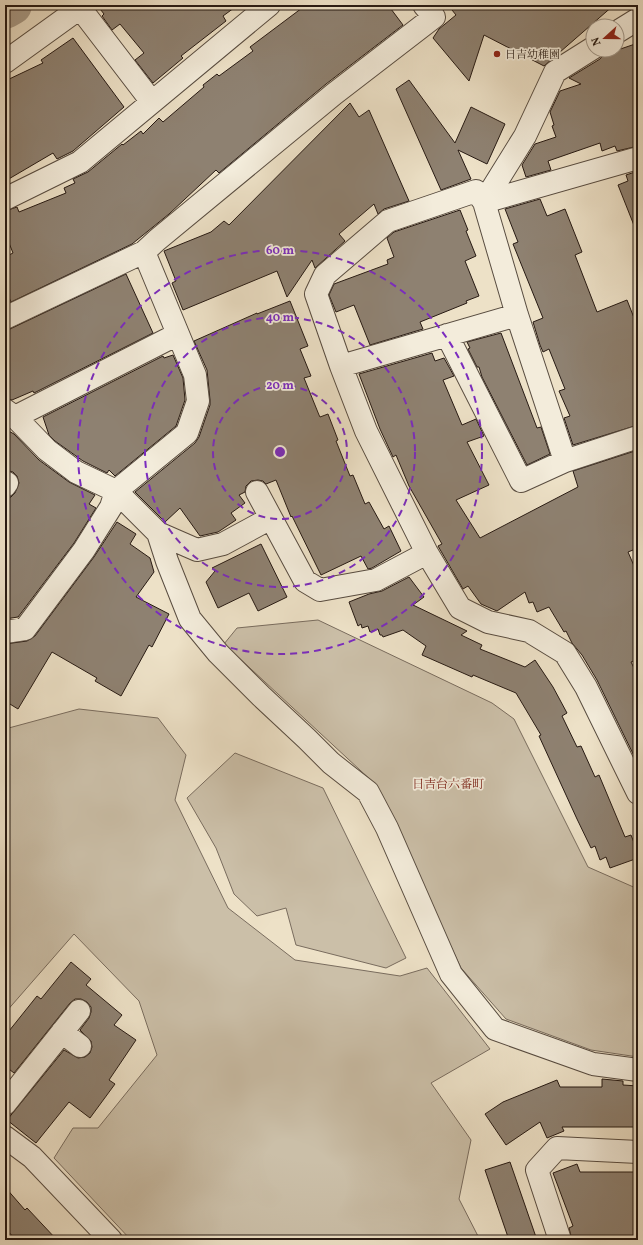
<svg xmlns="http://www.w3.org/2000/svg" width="643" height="1245" font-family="Vollkorn,'Noto Serif JP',serif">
  <rect width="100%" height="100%" fill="#ede1c7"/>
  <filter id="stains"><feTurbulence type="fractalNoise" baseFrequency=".005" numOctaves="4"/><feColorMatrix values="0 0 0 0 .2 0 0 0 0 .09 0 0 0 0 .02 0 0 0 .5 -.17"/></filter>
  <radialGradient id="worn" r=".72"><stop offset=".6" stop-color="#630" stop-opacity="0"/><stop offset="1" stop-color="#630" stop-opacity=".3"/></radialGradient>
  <path fill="#cbbfa8" stroke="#796c5e" d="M318,620L492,703L514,719L588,867L638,889V1057L591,1050L506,1019L461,968L374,783L224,644L237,628Z
    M79,709L158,718L186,755L175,800L228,908L295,960L400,976L427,968L490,1049L431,1083L471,1140L459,1199L480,1240H131L54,1158L73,1128H98L157,1055L139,1001L74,934L5,1013V729Z
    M235,753L323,788L406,958L386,968L296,945L286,908L257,916L234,894L216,848L187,798Z"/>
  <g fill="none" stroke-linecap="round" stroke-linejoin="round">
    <path stroke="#aa9d8a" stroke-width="40" d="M5,9L12,5"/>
  </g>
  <path fill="#8e8171" stroke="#271a13" d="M97,5H238L223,16L226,21L181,56L183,58L153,83L135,60L144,53L120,24L112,30L102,16L104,14Z
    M306,5H388L403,25L326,84L219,173L216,170L169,214L132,244L11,302L5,289V257L13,253L5,233V211L17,207L19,212L66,193L64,188L75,183L73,179L88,172L122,144L123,145L141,131L143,134L159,118L163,122L204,87L203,85L217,74L219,76L253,51L250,47Z
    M448,5H614L544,66L484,35L469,81L433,38L439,29L456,15Z
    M73,38L124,107L73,151L57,159L53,153L7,180L8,184L5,185V81L43,63L41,60Z
    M638,43V146L617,151L615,146L602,151L600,143L548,161L551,170L526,177L522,165L535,144L556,137L552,126L554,125L550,112L560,91L581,84L569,78L600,59L603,55Z
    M409,80L455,143L471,107L505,124L487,164L458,150L471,179L441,190L396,89Z
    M350,103L359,117L369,110L409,201L384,209L378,214L374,204L339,234L345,241L315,268L312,260L287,297L277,271L183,310L172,283L176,281L164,251L211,232L224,221L229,225Z
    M638,171V233H637L618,185L628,181L626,175Z
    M540,199L547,216L565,209L582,252L575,255L597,312L627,300L638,328V425L573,445L564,418L570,416L559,391L565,389L549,349L543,352L540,345L533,322L543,318L513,244L518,242L505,209Z
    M460,210L468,230L466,231L476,256L465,261L479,296L466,301L467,303L420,322L423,329L370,345L354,305L336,312L329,295L334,284L388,264L387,260L394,257L387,238L394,232Z
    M126,274L153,333L34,393L33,391L12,400L5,398V330L10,329Z
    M290,301L308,346L300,349L311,376L304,378L319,415L320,417L328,414L338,440L336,441L350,476L353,475L365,504L369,502L384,529L389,526L401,551L372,568L368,569L361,556L321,575L292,516L291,517L276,480L266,484L263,481L258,480L251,481L246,486L245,492L239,495L245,503L231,513L236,520L218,532L200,536L180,508L165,522L135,492L195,443L199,437L210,405V400L207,370L194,341L257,313V314Z
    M501,333L537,428L541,427L550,454L527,465L482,377L479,367H477L468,349L470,348L467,342Z
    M432,353L435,361L444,358L454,376L443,380L462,425L476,419L484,436L467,442L489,485L456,500L480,538L578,487L573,471L638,450V548L628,552L638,575V659L631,662L638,676V764L597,680L582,655L572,643L566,631L564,632L549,607L537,612L533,602L529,603L525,592L497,611L481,604L468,586L463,589L438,546L442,544L409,486L396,455L393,457L380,429L359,374Z
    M173,355L183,378L185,400L176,426L115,476L109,470L107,473L83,461L55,441L49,435L43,417L163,356L164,358Z
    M5,429L14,434L39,460L69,482L95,495L89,504L96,508L74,543L18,617L5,619V498L11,497L15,493L19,483L17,476L13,472L5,470Z
    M117,522L136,534L130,544L150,558L154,572L136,597L169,614L152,647L149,645L121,696L95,681L97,678L52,652L18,709L5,701V644L27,641L35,636L94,557Z
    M261,544L287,597L258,611L249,593L218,608L206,582L215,571L212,568Z
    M409,577L424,597L413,605L467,631L461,635L482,645L480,649L525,667L535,660L553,687L567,713L562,716L577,747L581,746L595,777L599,775L625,837L631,835L638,853V858L610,868L606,857L600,860L595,846L591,848L577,819L539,736L541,735L516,693L473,675L472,677L422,655L426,646L403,630L383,637L382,635H380L378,629L370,632L368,626L362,628L361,624L358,626L349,602L369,594L382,591Z
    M71,962L91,979L86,985L122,1015L114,1025L136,1040L109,1080L115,1084L90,1118L69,1102L36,1143L7,1120L64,1050L78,1058L85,1057L90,1053L92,1047L91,1041L80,1030L89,1018L91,1012V1007L87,1002L81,999H75L70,1003L14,1073L5,1066V1036L37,996L41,999Z
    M602,1079L623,1081V1085L638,1086V1127H562L564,1131L547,1138L540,1122L506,1145L485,1114L503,1102L557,1080L560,1087H602Z
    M510,1162L537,1240H509L485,1170Z
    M577,1164L580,1172H635L634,1240H572L569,1228L573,1226L553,1173Z
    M5,1187L25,1210L27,1208L57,1240H16L5,1228Z"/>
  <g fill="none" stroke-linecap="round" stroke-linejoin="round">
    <g stroke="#584c40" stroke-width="24">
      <path id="minor" d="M80,8L152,102
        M617,32L638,19
        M5,62L84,5
        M5,199L80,162L269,5
        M484,202L525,136L555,72L593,48
        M484,202L638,158
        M5,318L144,252L157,240L334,94L434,17L424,5
        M447,335L521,481L565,461
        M341,366L517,315
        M5,410L15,417L47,450L76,472L116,491L158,533L197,550L223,544L271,518L305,581L320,590L376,580L427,553
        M15,417L178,334L144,252
        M638,437L565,461L517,315L484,202L476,191L388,221L325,275L316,294L341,366L366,431L427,553L460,608L488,622L529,631L565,653L586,687L638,793
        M5,482L7,483L5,486
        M257,492L271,518
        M158,533L167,561L190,619L218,653L261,696L307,739L331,763L368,792L387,828L451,974L495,1029L593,1064L638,1070
        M5,632L25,629L84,550L111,507L116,491L187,433L198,401L195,375L178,334
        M62,1032L80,1046
        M5,1104L79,1011
        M5,1137L32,1157L111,1240
        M560,1240L537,1170L557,1148L638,1152"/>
    </g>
    <use href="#minor" stroke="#f3ecdb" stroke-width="22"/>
  </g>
  <g fill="none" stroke="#7b2cbf" stroke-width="2" stroke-dasharray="7 5">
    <circle cx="280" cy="452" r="67"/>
    <circle cx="280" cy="452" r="135"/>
    <circle cx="280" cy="452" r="202"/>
  </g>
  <circle fill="#8f2418" stroke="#f3ecdb" stroke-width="1.5" cx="497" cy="54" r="4"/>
  <g text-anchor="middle" stroke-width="3.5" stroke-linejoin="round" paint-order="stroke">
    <g font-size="11" fill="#271a13" stroke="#f3ecdb" text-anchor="start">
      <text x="505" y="58">日吉幼稚園</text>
    </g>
    <g font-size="12" fill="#7a1f14" stroke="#f3ecdb">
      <text x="448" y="788">日吉台六番町</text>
    </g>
  </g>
  <circle cx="280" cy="452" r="6" fill="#7b2cbf" stroke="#f3ecdb" stroke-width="2"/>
  <g font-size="12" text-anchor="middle" font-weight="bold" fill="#7b2cbf" stroke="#f3ecdb" stroke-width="3.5" stroke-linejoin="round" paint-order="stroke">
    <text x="280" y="254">60 m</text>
    <text x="280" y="321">40 m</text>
    <text x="280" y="389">20 m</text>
  </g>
  <rect width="643" height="1245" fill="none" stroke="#ede1c7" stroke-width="20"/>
  <rect x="6" y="6" width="631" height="1233" fill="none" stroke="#271a13" stroke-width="2"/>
  <rect x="10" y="10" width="623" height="1225" fill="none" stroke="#271a13"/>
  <g transform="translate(605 38) rotate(249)"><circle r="19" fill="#f3ecdb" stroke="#a1988b"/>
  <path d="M0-3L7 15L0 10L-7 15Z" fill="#8f2418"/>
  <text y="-6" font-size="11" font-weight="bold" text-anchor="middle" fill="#271a13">N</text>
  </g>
  <rect width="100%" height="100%" filter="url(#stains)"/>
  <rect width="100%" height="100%" fill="url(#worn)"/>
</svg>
